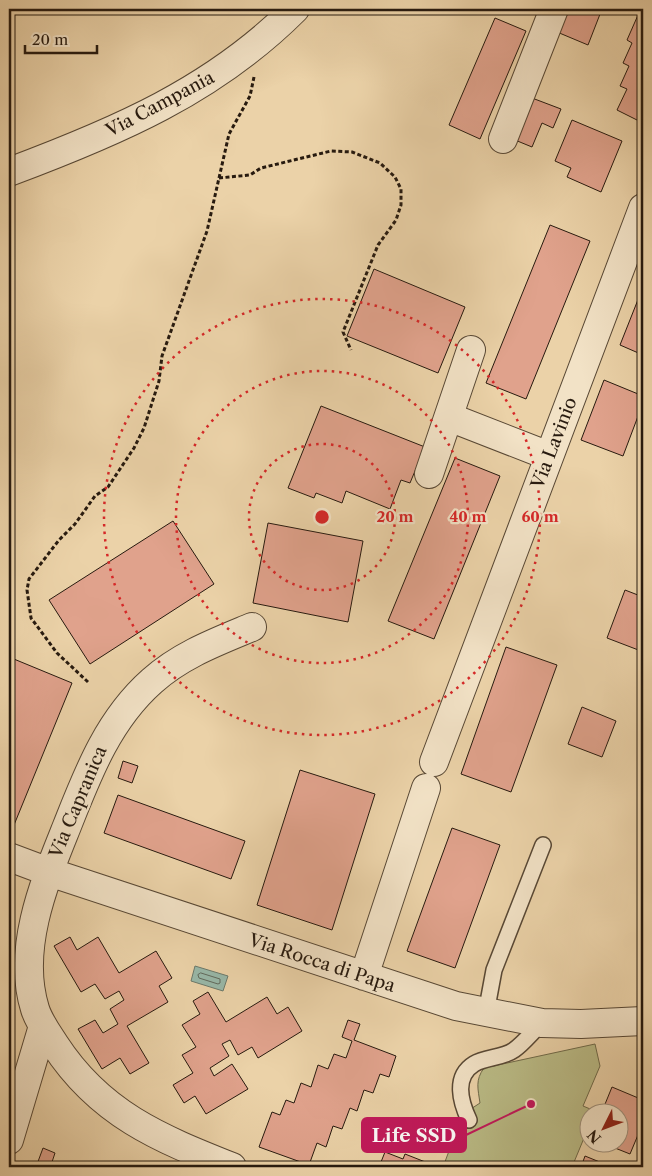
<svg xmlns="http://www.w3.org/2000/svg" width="652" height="1176" font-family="'Libre Caslon Text',serif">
  <rect width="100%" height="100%" fill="#ebd2a8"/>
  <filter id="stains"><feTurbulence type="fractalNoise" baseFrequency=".004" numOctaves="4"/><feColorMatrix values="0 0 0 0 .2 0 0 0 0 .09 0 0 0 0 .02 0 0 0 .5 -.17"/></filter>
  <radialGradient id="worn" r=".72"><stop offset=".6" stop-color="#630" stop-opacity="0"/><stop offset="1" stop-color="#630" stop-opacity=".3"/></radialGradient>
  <path fill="#babb86" stroke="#706a4a" d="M595,1044L600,1066L583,1106L595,1111V1113L590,1114L589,1126L572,1167H443L449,1151L461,1146L464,1134L454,1120L480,1103C478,1089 475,1080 484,1068Z"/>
  <path fill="#98b8a9" stroke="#6b796b" d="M195,966L228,976L223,991L191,981Z"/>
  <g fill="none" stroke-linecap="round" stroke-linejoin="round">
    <path stroke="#60695c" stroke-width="1" d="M201,973L220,979V983L218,984L199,978L198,975Z"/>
  </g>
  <path fill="#e0a28c" stroke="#271a0f" d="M566,9H602L588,45L557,32Z
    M638,15L643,18V123L617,110L627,89L620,86L629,66L623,63L632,43L627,40Z
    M495,18L526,31L480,139L449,125Z
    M532,98L561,109L553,128L542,123L532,147L515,140Z
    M572,120L622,141L601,192L567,177L571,168L555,161Z
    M550,225L590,241L526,399L486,383Z
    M374,269L465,307L438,373L347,336Z
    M643,287V355L620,345Z
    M604,380L643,396V403L623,456L581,440Z
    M321,406L425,447L410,483L401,480L390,509L346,491L342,503L316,493L314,498L288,488Z
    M455,458L500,476L434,639L388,621Z
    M173,521L214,584L90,664L49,600Z
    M268,523L363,541L348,622L253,603Z
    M625,590L643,597V646L641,651L607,638Z
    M506,647L557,665L511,792L461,774Z
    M9,657L72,683L14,825L9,823Z
    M582,707L616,721L602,757L568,744Z
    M123,761L138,766L132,783L118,778Z
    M300,770L375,794L332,930L257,905Z
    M118,795L245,841L231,879L104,833Z
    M452,828L500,845L455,968L407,951Z
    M70,937L77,950L98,937L119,973L156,951L172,978L159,986L168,1002L127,1026L149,1063L130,1074L120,1058L102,1069L78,1029L95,1020L103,1033L118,1024L110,1009L124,1000L119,991L105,999L95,984L81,992L54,946Z
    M208,992L226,1022L267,997L277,1014L288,1007L302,1031L258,1058L252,1047L238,1055L230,1040L222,1044L229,1056L210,1068L214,1076L232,1064L248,1089L206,1114L195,1096L184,1103L173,1085L193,1073L182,1055L196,1047L182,1025L200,1014L193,1001Z
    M348,1020L360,1024L354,1040L396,1056L389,1077L380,1074L373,1093L364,1090L357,1111L350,1108L342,1129L333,1126L326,1147L317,1143L309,1165L259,1147L272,1112L280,1115L286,1100L294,1103L301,1083L311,1087L318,1065L328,1069L334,1054L346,1058L352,1041L342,1037Z
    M612,1087L643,1100V1123L630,1154L605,1144H620V1114H601Z
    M43,1148L55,1153L51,1165L59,1167H36Z
    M385,1152L403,1159L405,1154L438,1167H379Z
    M585,1156L612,1167H581Z"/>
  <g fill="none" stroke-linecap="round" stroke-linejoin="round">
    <g stroke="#584835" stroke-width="18">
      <path id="lane" d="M486,1013L494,970L543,845
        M469,1120C461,1103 453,1077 474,1064C485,1057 503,1058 514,1050C524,1043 533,1031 542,1023"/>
    </g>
    <g stroke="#584835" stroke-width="30">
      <path id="street" d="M503,139L554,9
        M9,172C116,132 213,91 295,9
        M449,417L549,456
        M429,474L471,350
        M434,762L643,208
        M9,857L49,872L456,1006L542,1023L581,1024L643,1021
        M364,976L426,788
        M9,1140L43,1026
        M232,1167C159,1138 100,1114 55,1045C48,1034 39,1022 35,1009C16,948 45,881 67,826C88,773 108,720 152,681C181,655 216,642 252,627"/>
    </g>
    <path stroke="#271a0f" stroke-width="3" stroke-dasharray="4 2.5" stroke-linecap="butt" d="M219,178L250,175L261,168L331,151L352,152L380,163L395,177L401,189V205L396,220L378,245L343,332L351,350
      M88,682L57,653L31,618L27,590L29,579L59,540L75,524L95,496L108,487L134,448L144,428L159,381L162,356L207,231L229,134L250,96L254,77"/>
    <use href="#lane" stroke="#f2e2c6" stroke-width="15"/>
    <use href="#street" stroke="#f2e2c6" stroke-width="28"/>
  </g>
  <g fill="none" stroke="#d62828" stroke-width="2.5" stroke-dasharray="2.5 5">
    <circle cx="322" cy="517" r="73"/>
    <circle cx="322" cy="517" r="146"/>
    <circle cx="322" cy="517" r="218"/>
  </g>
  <g text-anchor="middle" stroke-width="4.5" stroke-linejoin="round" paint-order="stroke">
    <g font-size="18" fill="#271a0f" stroke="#f2e2c6">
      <text transform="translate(160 104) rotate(-28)" y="6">Via Campania</text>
      <text transform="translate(554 443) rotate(-69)" y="6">Via Lavinio</text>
      <text transform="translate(78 802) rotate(-67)" y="6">Via Capranica</text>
      <text transform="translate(322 963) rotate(18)" y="6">Via Rocca di Papa</text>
    </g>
  </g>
  <circle cx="322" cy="517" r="8" fill="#d62828" stroke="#f2e2c6" stroke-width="2.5"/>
  <g font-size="15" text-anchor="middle" font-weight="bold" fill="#d62828" stroke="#f2e2c6" stroke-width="4.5" stroke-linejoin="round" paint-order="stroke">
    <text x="395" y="522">20 m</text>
    <text x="468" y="522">40 m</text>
    <text x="540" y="522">60 m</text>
  </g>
  <path fill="none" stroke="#c2185b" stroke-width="2" d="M531 1104L466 1135"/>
  <circle fill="#c2185b" stroke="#f2e2c6" stroke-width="2" cx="531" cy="1104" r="5"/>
  <rect fill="#c2185b" stroke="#c2185b" stroke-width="2" x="362" y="1118" width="104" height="34" rx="5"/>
  <g font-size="19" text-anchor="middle" font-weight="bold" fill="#fff">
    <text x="414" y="1142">Life SSD</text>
  </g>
  <rect width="652" height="1176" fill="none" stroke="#ebd2a8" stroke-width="30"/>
  <rect x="10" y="10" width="632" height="1156" fill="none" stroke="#271a0f" stroke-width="2.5"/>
  <rect x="15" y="15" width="622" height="1146" fill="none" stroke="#271a0f"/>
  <g transform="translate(604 1128) rotate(228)"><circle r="24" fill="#f2e2c6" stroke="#a1927d"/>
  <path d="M0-4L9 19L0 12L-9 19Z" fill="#8f2418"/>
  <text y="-8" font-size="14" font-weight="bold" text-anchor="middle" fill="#271a0f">N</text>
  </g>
  <path d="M25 45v8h72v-8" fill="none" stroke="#271a0f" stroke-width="2.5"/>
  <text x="32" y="45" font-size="15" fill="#271a0f" stroke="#f2e2c6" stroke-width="4" paint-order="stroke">20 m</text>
  <rect width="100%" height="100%" filter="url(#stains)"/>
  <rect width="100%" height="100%" fill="url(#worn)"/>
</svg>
